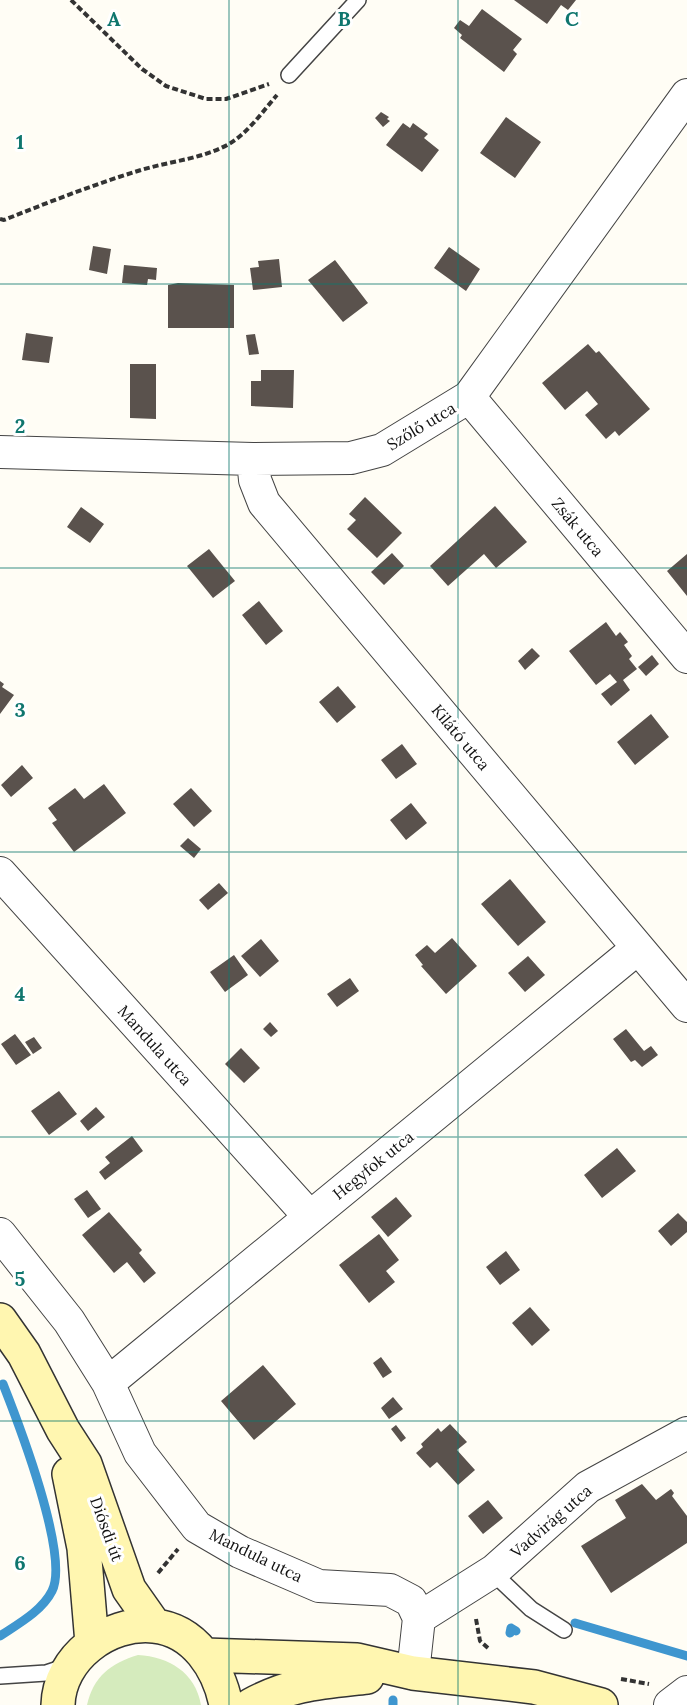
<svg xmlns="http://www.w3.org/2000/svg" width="687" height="1705" font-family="Lora,serif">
  <rect width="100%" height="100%" fill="#fffdf5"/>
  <path fill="#d5ebbd" d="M138,1655C169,1657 195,1672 201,1705H87C93,1677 111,1663 138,1655Z"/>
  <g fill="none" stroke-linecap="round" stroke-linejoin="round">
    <path stroke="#3f96cf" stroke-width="9" d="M575,1623L687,1656
      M510,1633L511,1628L516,1631
      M0,1636C18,1624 42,1611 52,1591C70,1556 18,1422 3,1384
      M393,1705V1700"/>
  </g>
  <path fill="#5a524d" d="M514,0H576L568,10L561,5L547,24Z
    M482,9L522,39L513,50L517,54L504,72L460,38L462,35L454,28L460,20L469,26Z
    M381,112L389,117L387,119L390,121L383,127L375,118Z
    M506,117L541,142L515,178L480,153Z
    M403,123L410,128L413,123L428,134L424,138L439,150L422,172L386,145Z
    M93,246L111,249L107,274L89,270Z
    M449,247L480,269L466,291L434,268Z
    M279,259L282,287L253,290L250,268L259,267L258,261Z
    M335,260L368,303L343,322L308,280Z
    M124,265L157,268L156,280L148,279L147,285L122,283Z
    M178,283L234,285V328H168V285Z
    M26,333L53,337L49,363L22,360Z
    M255,334L259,354L249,355L246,335Z
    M588,344L596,353L599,351L650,409L619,436L615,431L606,439L585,415L598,404L587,391L565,410L542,383Z
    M130,364H156V419L130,418Z
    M261,370H294L293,408L251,406V381H261Z
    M365,497L402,533L377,558L347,529L356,520L349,514Z
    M495,506L527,542L496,568L484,554L448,586L430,566Z
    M81,507L104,524L90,543L67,527Z
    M209,549L235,581L213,598L187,566Z
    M392,553L404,566L384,585L371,572Z
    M687,554V596L667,571Z
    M259,601L283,631L266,645L242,615Z
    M606,622L616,636L620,632L628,642L624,645L632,656L629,659L637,669L623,680L630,690L611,706L601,694L617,682L610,674L596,685L569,651Z
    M532,648L540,656L525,670L518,661Z
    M652,655L659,664L646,676L638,667Z
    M0,681L4,684L2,687L14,695L0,714Z
    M338,686L356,707L337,723L319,702Z
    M651,714L669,737L635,765L617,742Z
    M402,744L417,764L396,779L381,760Z
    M22,765L33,778L11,797L1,785Z
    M104,784L126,813L74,852L52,823L57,820L48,808L75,788L84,799Z
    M191,788L212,811L194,827L173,804Z
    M411,803L427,823L406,840L390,820Z
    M188,838L201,849L194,858L180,846Z
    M510,879L546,922L518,946L481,904Z
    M219,883L228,893L208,910L199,900Z
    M452,938L477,966L446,994L421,966L423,965L415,955L427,945L435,953Z
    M261,939L279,961L260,977L241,956Z
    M234,955L248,975L225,992L210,972Z
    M528,956L545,975L525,992L508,973Z
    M350,978L359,991L337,1007L327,994Z
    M270,1022L278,1031L271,1037L263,1029Z
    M626,1029L644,1051L651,1046L658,1055L642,1067L635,1060L631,1062L613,1039Z
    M15,1034L31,1055L16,1065L1,1044Z
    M34,1037L42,1048L33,1054L25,1042Z
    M241,1048L260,1068L244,1083L225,1064Z
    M59,1091L77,1114L49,1135L31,1111Z
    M96,1107L105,1117L88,1131L80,1121Z
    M132,1136L143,1151L105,1180L99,1172L110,1163L105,1157Z
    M617,1148L636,1171L602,1198L584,1175Z
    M87,1190L101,1209L88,1218L74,1199Z
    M396,1197L412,1216L388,1237L371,1217Z
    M109,1212L142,1250L139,1253L156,1273L144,1283L127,1262L114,1273L82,1235Z
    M678,1213L687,1222V1232L671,1246L658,1231Z
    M379,1234L399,1260L386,1271L395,1282L369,1303L339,1265Z
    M506,1251L520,1270L500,1285L486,1267Z
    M530,1307L550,1330L532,1346L512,1323Z
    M381,1357L392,1372L383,1378L373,1363Z
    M263,1365L296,1404L254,1440L221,1401Z
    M393,1397L403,1409L389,1419L381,1408Z
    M450,1424L467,1442L457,1450L475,1470L458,1485L437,1462L430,1468L416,1453L423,1447L421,1444L438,1428L441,1432Z
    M396,1425L406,1438L401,1442L391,1429Z
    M642,1484L656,1500L671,1489L674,1493L672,1496L687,1516V1543L611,1593L581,1546L626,1518L615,1500Z
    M488,1500L503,1518L483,1534L468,1516Z"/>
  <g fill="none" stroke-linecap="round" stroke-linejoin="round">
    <g stroke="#444" stroke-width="18">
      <path id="lane" d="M289,75L358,0
        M492,1572L531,1609L564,1630
        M0,1676L46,1673L67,1666"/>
    </g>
    <g stroke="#444" stroke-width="34">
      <path id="street" d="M469,397L687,657
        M0,452L253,459L351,458L382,450L469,397L687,95
        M253,459L255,480L264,503L687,1006
        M0,873L310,1217
        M0,1234L69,1321L108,1383L140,1453L197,1527L240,1552L319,1586L390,1590L411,1601L419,1618L413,1673
        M108,1383L638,948
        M419,1618L495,1570L588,1487L687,1433
        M670,1705L687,1692"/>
    </g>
    <g stroke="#333" stroke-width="36">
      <path id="secondary" d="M0,1320L24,1354L63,1430L85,1464L129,1589L155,1626
        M69,1474L84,1548L92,1643
        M205,1655L357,1660L413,1673L534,1687L601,1705
        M58,1705C59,1658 108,1621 154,1626C195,1630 219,1669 226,1705
        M251,1705C292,1683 322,1682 367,1677"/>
    </g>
    <path stroke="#333" stroke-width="4" stroke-dasharray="6 3" stroke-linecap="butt" d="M71,0L142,69L166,86L206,99H226L269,84
      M0,219L4,220C49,202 95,184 141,170C171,161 202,159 229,144C248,133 263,111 277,95
      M158,1573L178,1549
      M476,1619L480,1641L489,1649
      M621,1679L649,1684"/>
    <use href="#lane" stroke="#fff" stroke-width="15"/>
    <use href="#street" stroke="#fff" stroke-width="32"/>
    <use href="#secondary" stroke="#fff6b0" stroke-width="33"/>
  </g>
  <path fill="none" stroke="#0f766e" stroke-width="1.5" stroke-opacity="0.55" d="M229,0V1705M458,0V1705M0,284H687M0,568H687M0,852H687M0,1137H687M0,1421H687"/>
  <g text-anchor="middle" stroke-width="6" stroke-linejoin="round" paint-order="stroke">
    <g font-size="16" fill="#111" stroke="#fff">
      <text transform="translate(421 426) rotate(-31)" y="6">Szőlő utca</text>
      <text transform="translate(578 527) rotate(50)" y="6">Zsák utca</text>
      <text transform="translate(461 737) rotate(50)" y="6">Kilátó utca</text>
      <text transform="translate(155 1045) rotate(48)" y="6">Mandula utca</text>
      <text transform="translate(373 1165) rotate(-39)" y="6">Hegyfok utca</text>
      <text transform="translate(551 1521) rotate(-41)" y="6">Vadvirág utca</text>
      <text transform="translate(107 1529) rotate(70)" y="6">Diósdi út</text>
      <text transform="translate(256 1555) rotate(26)" y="6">Mandula utca</text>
    </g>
  </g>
  <g font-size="20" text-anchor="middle" font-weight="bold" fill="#0f766e" stroke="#fff" stroke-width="6" stroke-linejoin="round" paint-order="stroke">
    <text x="114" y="26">A</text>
    <text x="344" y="26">B</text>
    <text x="572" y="26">C</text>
    <text x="20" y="149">1</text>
    <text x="20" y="433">2</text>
    <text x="20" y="717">3</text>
    <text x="20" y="1001">4</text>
    <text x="20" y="1286">5</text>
    <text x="20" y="1570">6</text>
  </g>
</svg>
